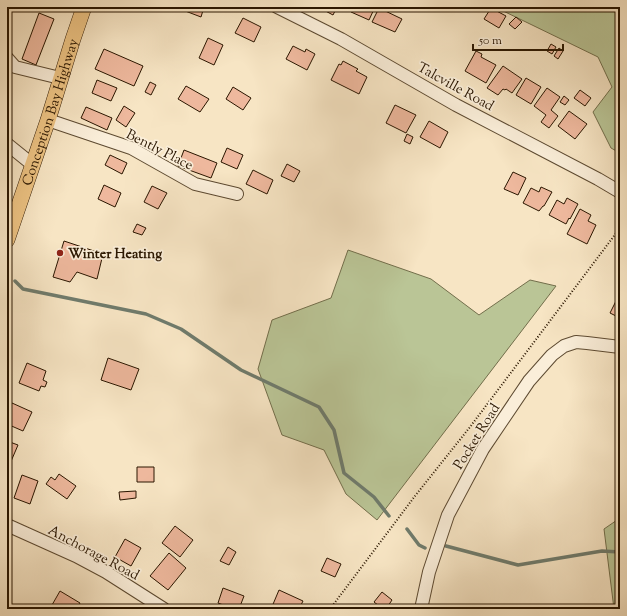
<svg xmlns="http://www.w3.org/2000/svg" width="627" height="616" font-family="'Sorts Mill Goudy',serif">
  <rect width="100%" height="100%" fill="#f7e5c4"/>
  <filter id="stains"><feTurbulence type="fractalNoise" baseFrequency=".005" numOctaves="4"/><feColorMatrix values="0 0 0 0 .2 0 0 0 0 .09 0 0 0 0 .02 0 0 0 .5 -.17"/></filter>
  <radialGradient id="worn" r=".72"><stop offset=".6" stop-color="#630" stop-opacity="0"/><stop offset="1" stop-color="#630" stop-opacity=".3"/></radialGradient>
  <path fill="#bac596" stroke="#726e4b" d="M495,7H620V153L611,148L593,112L612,87L598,57Z
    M348,250L431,279L479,315L530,280L556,286L377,520L346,494L324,450L282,435L258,369L272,320L331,298Z
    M620,518V609H614L604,529Z"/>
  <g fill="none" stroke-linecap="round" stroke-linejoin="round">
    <path stroke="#6f7b6c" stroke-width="3.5" d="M15,281L23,289L146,314L181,329L241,370L319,407L334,430L344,473L374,497L389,516
      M407,529L419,545L425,548
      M446,546L518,565L602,551L620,552"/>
  </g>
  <path fill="#eeb89d" stroke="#2a1600" d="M181,7H204L201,17L180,9Z
    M318,7H337L333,15Z
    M353,7H375L369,20L351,12Z
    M379,8L402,19L395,32L372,22Z
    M491,8L506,16L499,28L484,19Z
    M39,13L54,19L36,65L22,59Z
    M516,17L522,22L515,29L509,24Z
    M243,18L261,27L254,42L235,33Z
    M208,38L223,45L214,65L199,58Z
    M551,44L556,47L552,54L547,51Z
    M293,46L305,52L306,49L315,54L307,70L286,59Z
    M559,48L563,51L558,59L554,56Z
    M104,49L143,66L134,86L95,69Z
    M476,51L482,54L481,57L496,65L486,83L465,71Z
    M343,61L358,69L356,71L367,77L359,94L331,80L339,64L341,65Z
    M503,66L522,79L512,93L506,89L505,90L503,89L498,95L487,88Z
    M526,78L541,87L531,104L516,95Z
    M97,80L117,88L111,101L92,93Z
    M150,82L156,85L151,95L145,92Z
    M186,86L209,99L200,112L178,99Z
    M233,87L251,98L243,110L226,99Z
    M547,88L560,97L551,110L558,116L549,128L541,122L546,115L534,106Z
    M580,90L591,98L585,106L574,98Z
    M564,96L569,100L565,105L560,102Z
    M395,105L416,115L406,133L386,123Z
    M124,106L135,113L126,127L116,120Z
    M86,107L112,118L107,130L81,118Z
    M569,111L587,124L575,139L558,126Z
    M429,121L448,132L440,148L420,137Z
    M407,134L413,137L410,144L404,141Z
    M227,148L243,155L237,169L221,162Z
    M184,150L217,163L211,178L178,166Z
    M110,155L127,163L122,174L105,165Z
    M287,164L300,171L294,182L281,176Z
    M253,170L273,180L267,194L246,184Z
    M513,172L526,178L518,195L504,189Z
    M104,185L121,193L115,207L98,199Z
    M152,186L167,193L158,209L144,202Z
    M541,187L552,192L544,206H543L539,211L523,203L531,188L539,192Z
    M567,198L578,204L570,219L569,218L566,224L549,215L557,200L564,204Z
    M580,209L591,215L588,221L596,225L587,244L567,234Z
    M137,224L146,228L142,235L133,232Z
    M64,241L103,254L97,279L77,272L70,282L53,277Z
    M620,293V318L610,313Z
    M108,358L139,369L131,390L101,380Z
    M27,363L46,371L43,380L47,382L45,387L41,386L39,391L19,383Z
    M12,403L32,412L23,431L7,424V413Z
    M7,441L18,445L9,466L7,465Z
    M137,467H154V482H137Z
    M59,474L76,486L67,499L46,484L51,477L55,480Z
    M22,475L38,481L30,504L14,498Z
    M136,491V498L120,500L119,492Z
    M175,526L193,540L180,557L162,543Z
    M125,539L141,548L131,566L115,557Z
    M228,547L236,552L229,565L220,561Z
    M169,553L186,568L168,590L150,576Z
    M327,558L341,564L335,577L321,571Z
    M223,588L244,596L239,609H234L218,603Z
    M279,590L303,601L299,609H271Z
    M60,591L80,603L77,609H60L52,605Z
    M382,592L392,600L386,609H383L374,602Z"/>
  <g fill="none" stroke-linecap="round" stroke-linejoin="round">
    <g stroke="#5d4a31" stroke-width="14">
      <path id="minor" d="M277,7L341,39L456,105L598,179L620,192
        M7,58L15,67L60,78
        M48,120L131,148L195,184L237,194
        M7,144L33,165
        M7,525L76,556L106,572L164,609
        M421,609L429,572L448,515L483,449L529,381L552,355L564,346L576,342L587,343L620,347"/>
    </g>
    <g stroke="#2a1600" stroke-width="16">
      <g id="major">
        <path id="s1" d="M7,240L48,120L73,39L84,7"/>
      </g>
    </g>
    <path stroke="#2a1600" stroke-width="2" stroke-dasharray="1 2" stroke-linecap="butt" d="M330,609L415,496L470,427L620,228"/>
    <use href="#minor" stroke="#faeed9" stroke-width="12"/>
    <use href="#major" stroke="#ecc282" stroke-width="15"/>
  </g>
  <circle fill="#8f2418" stroke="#faeed9" stroke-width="1.5" cx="60" cy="253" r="4"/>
  <g text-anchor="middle" stroke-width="3.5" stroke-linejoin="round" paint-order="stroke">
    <g font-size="14" fill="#2a1600" stroke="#faeed9">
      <text transform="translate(456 86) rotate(29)" y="5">Talcville Road</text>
      <text dy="5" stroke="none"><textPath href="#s1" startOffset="135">Conception Bay Highway</textPath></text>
      <text transform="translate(160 149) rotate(27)" y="5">Bently Place</text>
      <text transform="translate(476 436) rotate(-58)" y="5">Pocket Road</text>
      <text transform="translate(94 552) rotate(28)" y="5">Anchorage Road</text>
    </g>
    <g font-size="14" font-weight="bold" fill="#2a1600" stroke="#faeed9" text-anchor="start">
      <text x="68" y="258">Winter Heating</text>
    </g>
  </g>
  <rect width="627" height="616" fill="none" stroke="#f7e5c4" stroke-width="24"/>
  <rect x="8" y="8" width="611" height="600" fill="none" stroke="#2a1600" stroke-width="2"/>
  <rect x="12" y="12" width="603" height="592" fill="none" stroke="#2a1600"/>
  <path d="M473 44v6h90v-6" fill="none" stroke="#2a1600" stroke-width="2"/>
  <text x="479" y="44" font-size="12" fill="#2a1600" stroke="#faeed9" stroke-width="3" paint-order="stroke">50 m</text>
  <rect width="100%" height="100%" filter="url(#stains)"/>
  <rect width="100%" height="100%" fill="url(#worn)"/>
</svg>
